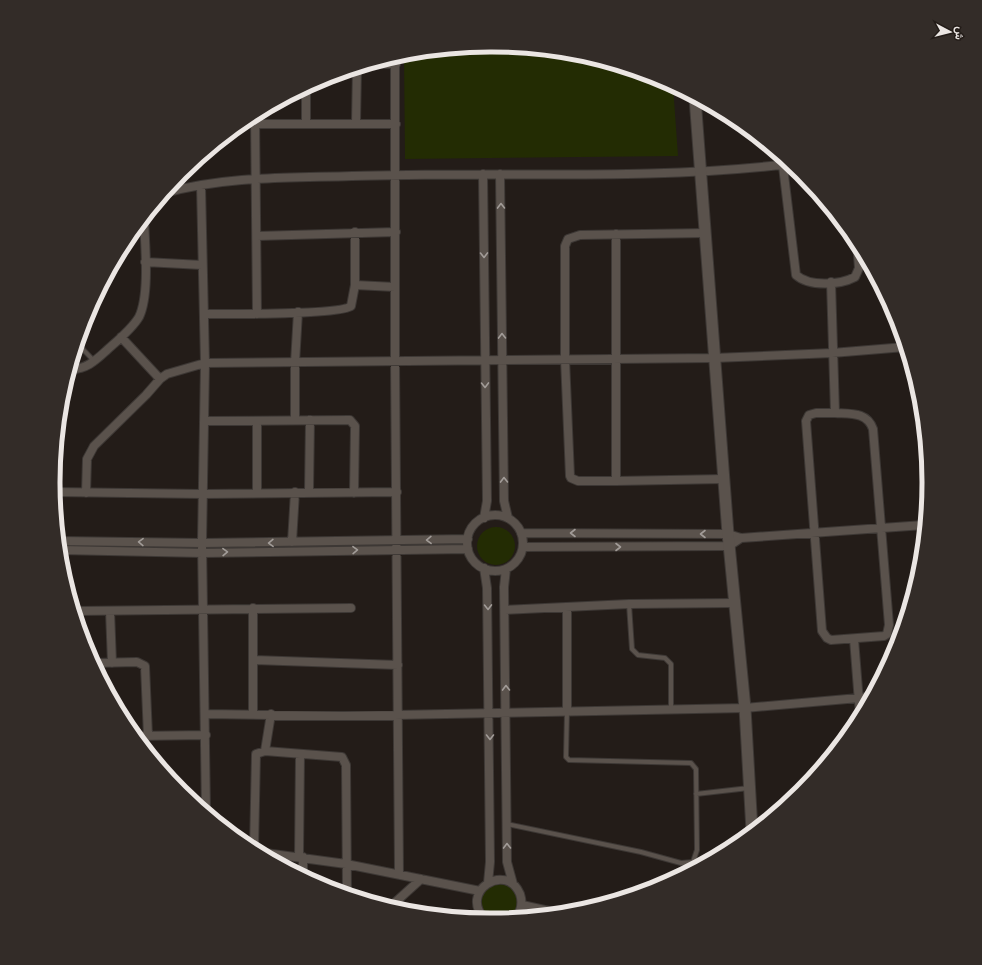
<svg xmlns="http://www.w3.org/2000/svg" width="982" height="965" font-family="'Asap Condensed',Vazirmatn,sans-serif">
  <rect width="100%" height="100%" fill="#231c18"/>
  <path fill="#232c03" d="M491,45L577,53L659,78L673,86L678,156L405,159L404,54Z
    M477 546a19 19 0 1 1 38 0a19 19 0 1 1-38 0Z
    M498,883C520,888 523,898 513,918L488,920L483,915L480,897L487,887Z"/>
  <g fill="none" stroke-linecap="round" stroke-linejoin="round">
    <g stroke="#3d3835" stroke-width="6">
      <path id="service" d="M78,344L94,361
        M629,604L632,649L638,655L665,658L671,664V709
        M696,794L749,788
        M507,824L641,852L681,863L693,862L697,850L696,769L691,763L569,760L566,757L567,711"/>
    </g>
    <g stroke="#3d3835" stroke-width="10">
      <path id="minor" d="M395,57V361L399,874
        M371,64H396
        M306,88V123
        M255,115L257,314
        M356,123L357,68
        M256,124H396
        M782,158L796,275C809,287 840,285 855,277L859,268L857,243
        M483,174L487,501L484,518
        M500,174L504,501L508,518
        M201,186L205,363L202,543L206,812
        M165,193C226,176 290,178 352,176C497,171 645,181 789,164
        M616,234V481L724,479
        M257,236L396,232
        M145,262L202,265
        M831,282L835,413H816L809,415L806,421L822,631L827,638L831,640L884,636L887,634L889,625L873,429C867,412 851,414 835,413
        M355,285V232
        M204,314C225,314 341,315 351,306L355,285L395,287
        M121,337L160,379
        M70,369C86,370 96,360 107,350C117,341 132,329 139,317C150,294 145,245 144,219
        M295,420V363L298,312
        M205,421L350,420L355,426L354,493
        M616,481H578L571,478L570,476L565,359V246L568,239L580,235L706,233
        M309,491L310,420
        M55,492L203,494L397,492
        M257,492V421
        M86,493L87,459L94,446L146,395L160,379L167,374L205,363L714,358L832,353L905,347
        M467 543a28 28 0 1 1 56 0a28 28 0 1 1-56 0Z
        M521,533L728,534L741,538L924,525
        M59,541L202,543L468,539
        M292,542L295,492
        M523,547L729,546L741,538
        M60,550L203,553L468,549
        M484,568L487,588L490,862L488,883
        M506,569L504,587L507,862L513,884
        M253,608V714
        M505,610L629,604L735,603
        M75,611L351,608
        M110,611L112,663
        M854,639L860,715
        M253,660L398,665
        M94,663L137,662L145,666L148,736
        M567,711V607
        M206,714L343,716L745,708L870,697
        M136,736L206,735
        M265,751L271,714
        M254,849L256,754L265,751L342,757L346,765L347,894
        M258,852L346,864L480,891
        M299,857L300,754
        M303,857V876
        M522,905L558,913
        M390,907L421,879
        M520,911L526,917
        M485,919C458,892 506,861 520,894C523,903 521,911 516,918"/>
    </g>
    <g stroke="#3d3835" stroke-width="13">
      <path id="secondary" d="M695,98L728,534L745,708L752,831"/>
    </g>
    <use href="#service" stroke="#5a524c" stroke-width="4"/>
    <use href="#minor" stroke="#5a524c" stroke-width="8"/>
    <use href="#secondary" stroke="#5a524c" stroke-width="11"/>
  </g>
  <defs><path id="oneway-chevron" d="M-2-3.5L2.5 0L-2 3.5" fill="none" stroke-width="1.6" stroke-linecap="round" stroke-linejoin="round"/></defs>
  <g stroke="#a29c98">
    <use href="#oneway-chevron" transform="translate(501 206) rotate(-91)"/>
    <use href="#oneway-chevron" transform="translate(484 255) rotate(89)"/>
    <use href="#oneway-chevron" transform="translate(502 336) rotate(-91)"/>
    <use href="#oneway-chevron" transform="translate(485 385) rotate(89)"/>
    <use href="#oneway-chevron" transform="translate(504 480) rotate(-91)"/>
    <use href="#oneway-chevron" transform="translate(573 533) rotate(-180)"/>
    <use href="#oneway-chevron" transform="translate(703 534) rotate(-180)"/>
    <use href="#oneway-chevron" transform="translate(429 540) rotate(179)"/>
    <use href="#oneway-chevron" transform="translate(141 542) rotate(-179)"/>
    <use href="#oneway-chevron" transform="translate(271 543) rotate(179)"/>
    <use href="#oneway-chevron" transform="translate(618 547)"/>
    <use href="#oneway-chevron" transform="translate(355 550) rotate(-1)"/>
    <use href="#oneway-chevron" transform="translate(225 552) rotate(-1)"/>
    <use href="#oneway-chevron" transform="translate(488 607) rotate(89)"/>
    <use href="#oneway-chevron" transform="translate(506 688) rotate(-91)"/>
    <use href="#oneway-chevron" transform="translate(490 737) rotate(90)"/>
    <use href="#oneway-chevron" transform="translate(507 846) rotate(-91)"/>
  </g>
  <path d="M0 0H982V965H0ZM490 52H492A430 430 0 0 1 922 482V483A430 430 0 0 1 492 913H490A430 430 0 0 1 60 483V482A430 430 0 0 1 490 52Z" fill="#332c28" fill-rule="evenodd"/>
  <path fill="none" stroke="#ebe6e3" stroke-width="5" d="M490 52H492A430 430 0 0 1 922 482V483A430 430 0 0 1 492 913H490A430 430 0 0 1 60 483V482A430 430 0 0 1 490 52Z"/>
  <g transform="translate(950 32) rotate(97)" stroke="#231c18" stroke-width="3" paint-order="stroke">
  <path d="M0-3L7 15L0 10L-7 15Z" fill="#ebe6e3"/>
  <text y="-6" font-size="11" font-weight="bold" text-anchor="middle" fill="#ebe6e3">ش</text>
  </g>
</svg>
